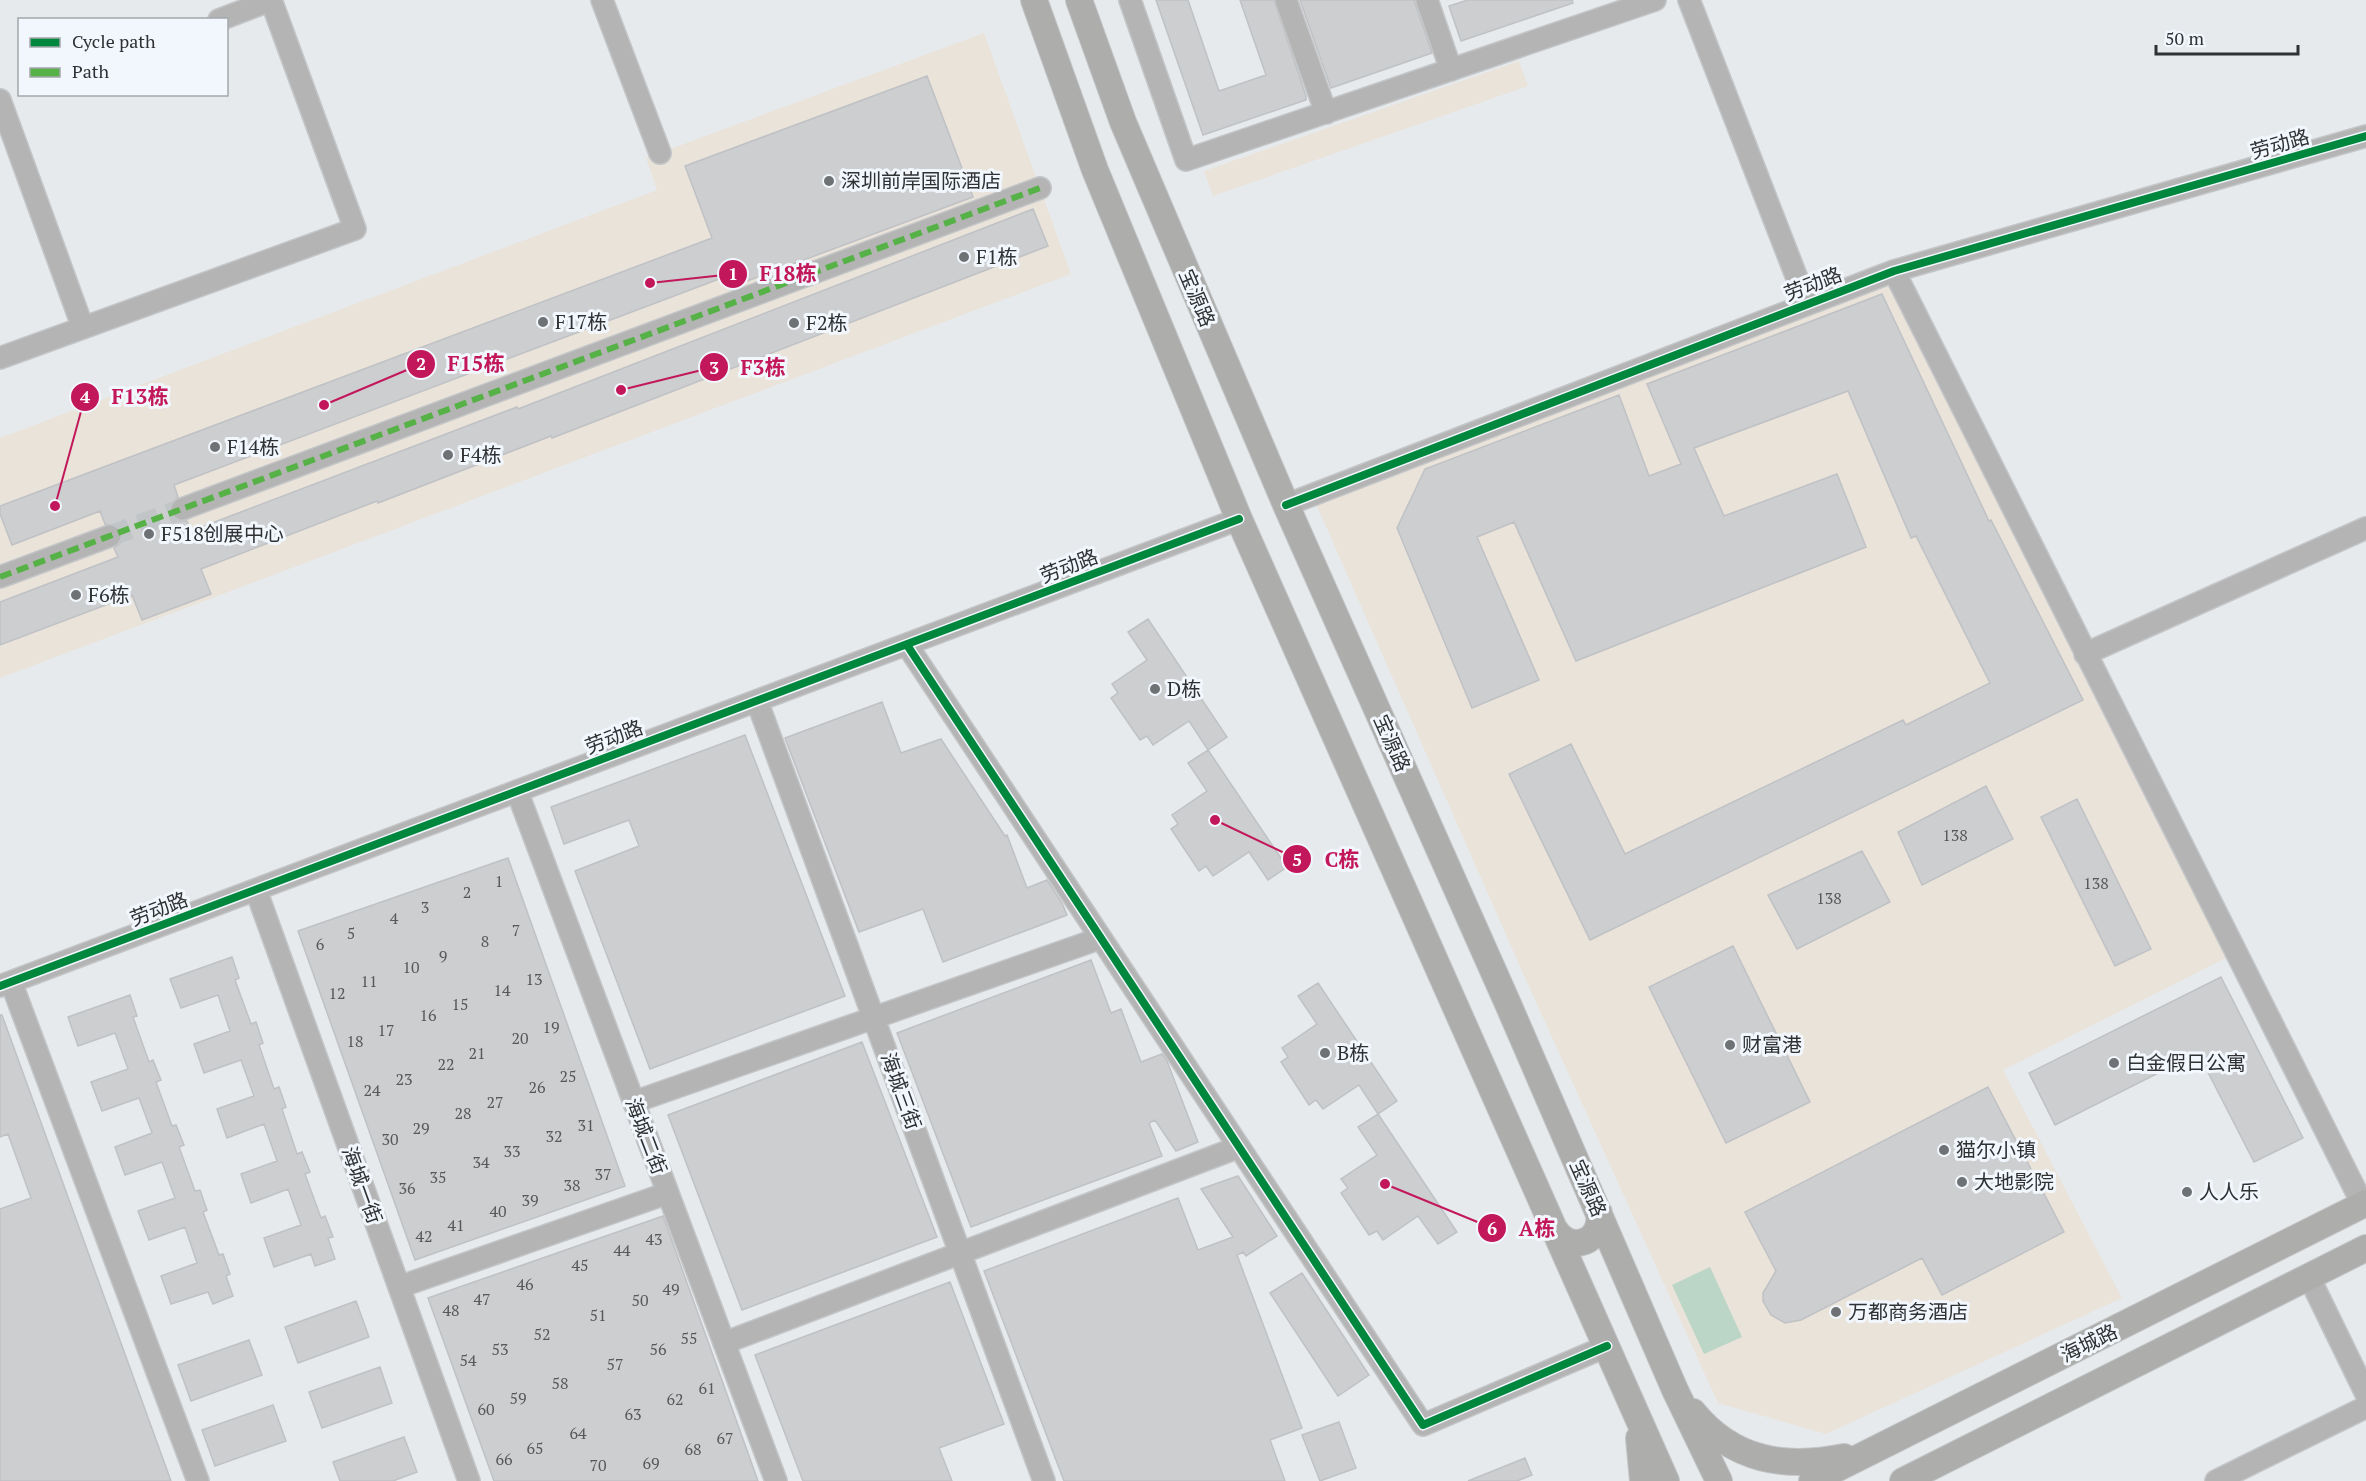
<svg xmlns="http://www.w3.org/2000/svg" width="2366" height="1481" font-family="'PT Serif','Noto Sans SC',serif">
  <rect width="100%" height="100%" fill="#e7eaed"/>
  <path fill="#e9e3da" d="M984,33L1071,274L0,678V438L657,190L646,158Z
    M1519,61L1528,86L1213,196L1204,171Z
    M1894,271L2236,953L2003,1070L2122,1298L1826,1434L1718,1403L1526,980L1312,495Z"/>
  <path fill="#bbd5c7" d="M1710,1267L1742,1337L1704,1354L1672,1285Z"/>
  <path fill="#ccced0" stroke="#bfc1c4" stroke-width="1.5" d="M1156,0H1188L1219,91L1266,75L1240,0H1274L1306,96V100L1203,135Z
    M1300,0H1414L1432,53L1331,88Z
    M1468,0H1572L1573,3L1461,41L1449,6Z
    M927,76L973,197L731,287L727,276L174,485L178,497L170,506V514L179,521H187L191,531L517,407L518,409L1033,209L1048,246L552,438L551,436L378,503L377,501L201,569L211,594L142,620L132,595L0,645V602L118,557L114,548L120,544L123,538L122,531L118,526L105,524L100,511L12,545L0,514V506L712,238L685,166Z
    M1882,294L1989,521L1991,520L2083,700L1590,940L1509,774L1571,744L1625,854L1903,720L1906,725L1990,683L1916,536L1911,538L1848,391L1694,448L1724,516L1837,474L1866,547L1576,661L1514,522L1477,537L1539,680L1472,708L1397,528L1425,469L1619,395L1649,476L1681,464L1647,384Z
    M1148,619L1227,737L1208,750L1189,721L1153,745L1147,736L1140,740L1111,698L1118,693L1112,684L1147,660L1128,632Z
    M882,702L901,753L941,739L1005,836L1007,835L1027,888L1047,880L1062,903L1067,915L943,962L923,909L859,932L785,738Z
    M745,735L845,996L650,1069L575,871L639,846L629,820L564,844L551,807Z
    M1208,750L1287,867L1268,880L1249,852L1213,876L1206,866L1199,871L1171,829L1178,824L1172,815L1207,791L1188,763Z
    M1986,786L2013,839L1922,885L1898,832Z
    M2077,799L2151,949L2115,966L2041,817Z
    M1862,851L1890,902L1797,949L1768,895Z
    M508,858L625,1186L415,1260L298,931Z
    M1733,946L1810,1102L1726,1143L1649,987Z
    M232,957L239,978L235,980L251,1024L256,1022L263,1043L259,1045L274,1089L279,1087L286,1107L282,1109L297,1154L302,1152L310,1172L305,1174L321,1218L325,1216L333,1237L328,1238L335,1259L315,1266L311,1254L274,1267L264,1238L301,1225L288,1189L251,1203L241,1174L277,1161L264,1124L227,1138L217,1109L254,1096L241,1060L204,1073L194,1044L230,1031L218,995L181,1008L170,979Z
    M1091,960L1111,1013L1121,1009L1141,1062L1162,1054L1167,1061L1198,1142L1176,1151L1155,1120L1149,1123L1162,1156L971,1227L897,1033Z
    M2221,977L2303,1138L2254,1162L2198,1053L2055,1125L2029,1073Z
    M1318,983L1397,1101L1378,1114L1359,1085L1323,1109L1316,1100L1309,1105L1281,1062L1288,1057L1282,1048L1317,1024L1298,996Z
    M130,995L137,1016L133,1017L149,1062L153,1060L161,1080L156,1082L172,1126L176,1125L184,1145L179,1147L195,1191L200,1190L207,1210L203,1212L219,1255L223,1254L230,1274L226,1276L233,1296L213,1304L208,1292L171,1304L161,1276L197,1263L185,1227L149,1240L138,1211L175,1198L162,1162L125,1175L115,1147L152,1133L139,1098L102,1111L91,1082L128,1069L115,1033L78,1046L68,1017Z
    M0,1015H2L171,1481H0V1209L31,1198L8,1134L0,1137Z
    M862,1042L937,1237L742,1310L668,1115Z
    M1988,1087L2064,1232L1942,1295L1922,1258L1801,1320L1785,1323L1771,1315L1763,1301V1293L1776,1271L1745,1212Z
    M1378,1114L1457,1232L1438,1244L1418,1216L1383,1240L1377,1231L1369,1235L1341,1193L1348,1188L1341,1179L1377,1155L1358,1127Z
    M1238,1176L1277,1236L1246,1256L1243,1252L1237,1255L1302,1428L1270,1440L1285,1481H1064L984,1271L1178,1198L1198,1250L1233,1237L1201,1189Z
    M663,1216L758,1481H494L428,1298Z
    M1302,1273L1369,1375L1338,1396L1270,1293Z
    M950,1282L1004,1424L939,1448L952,1481H803L755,1355Z
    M356,1301L369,1337L298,1363L285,1327Z
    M249,1340L262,1375L191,1401L178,1365Z
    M380,1367L392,1403L322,1428L309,1392Z
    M273,1405L286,1441L215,1466L202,1430Z
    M1339,1422L1356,1468L1320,1481L1302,1435Z
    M404,1437L417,1472L393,1481H340L333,1462Z
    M1525,1458L1532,1475L1517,1481H1468Z"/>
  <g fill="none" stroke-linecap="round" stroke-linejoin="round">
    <path stroke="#c2c5c8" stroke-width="21" stroke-dasharray="21 10" stroke-linecap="butt" d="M110,536L182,509"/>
    <g stroke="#c3c5c7" stroke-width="24">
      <path id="minor" d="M602,0L660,153
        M1130,0L1186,160L1655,0
        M1286,0L1326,113
        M1427,0L1451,70
        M1689,0L1807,304
        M0,100L83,328
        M1894,271L2363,1205
        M0,358L355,229L271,0L219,20
        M1286,505L1894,271L2366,136
        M182,509L1040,188
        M0,577L110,536
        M907,645L1423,1425L1607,1346
        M2085,654L2366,528
        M757,701L1044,1481
        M517,791L776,1481
        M256,890L469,1481
        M11,982L198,1481
        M0,986L1239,519
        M634,1102L1101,938
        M2309,1277L2366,1394
        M399,1287L668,1193
        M724,1343L1239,1147
        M2216,1481L2366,1407"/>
    </g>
    <g stroke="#c3c5c7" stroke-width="28">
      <path id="major" d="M1034,0L1095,170L1239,519L1666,1481
        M1079,0L1123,122L1286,505L1508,1004L1675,1390L1719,1481
        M1555,1230C1571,1254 1603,1242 1599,1213
        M1693,1412C1733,1461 1785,1469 1844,1457
        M1639,1438L1643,1481
        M1812,1481L2366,1203
        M1903,1481L2366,1248"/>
    </g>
    <use href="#minor" stroke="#b4b4b4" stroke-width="21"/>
    <use href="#major" stroke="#adadac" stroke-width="26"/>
    <path stroke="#56b246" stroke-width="6" stroke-dasharray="12 6" stroke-linecap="butt" d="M0,577L1040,188"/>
    <g stroke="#f2f7fd" stroke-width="11">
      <path id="cycleway" d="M1286,505L1894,271L2366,136
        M907,645L1423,1425L1607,1346
        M0,986L1239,519"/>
    </g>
    <use href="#cycleway" stroke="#00873e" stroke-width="8"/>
  </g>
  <g fill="#6f7274" stroke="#f2f7fd" stroke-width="2">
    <circle cx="829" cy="181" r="6"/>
    <circle cx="964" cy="257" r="6"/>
    <circle cx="543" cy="322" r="6"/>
    <circle cx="794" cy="323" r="6"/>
    <circle cx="215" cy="447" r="6"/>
    <circle cx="448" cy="455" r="6"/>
    <circle cx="149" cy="534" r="6"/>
    <circle cx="76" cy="595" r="6"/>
    <circle cx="1155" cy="689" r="6"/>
    <circle cx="1730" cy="1045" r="6"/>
    <circle cx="1325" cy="1053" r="6"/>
    <circle cx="2114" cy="1063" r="6"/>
    <circle cx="1944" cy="1150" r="6"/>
    <circle cx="1962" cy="1182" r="6"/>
    <circle cx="2187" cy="1192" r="6"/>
    <circle cx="1836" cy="1312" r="6"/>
  </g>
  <g text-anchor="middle" stroke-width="6" stroke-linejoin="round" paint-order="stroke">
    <g font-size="16" fill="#56585a">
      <text x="1955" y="841">138</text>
      <text x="499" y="887">1</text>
      <text x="2096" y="889">138</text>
      <text x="467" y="898">2</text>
      <text x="1829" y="904">138</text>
      <text x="425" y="913">3</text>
      <text x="394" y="924">4</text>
      <text x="516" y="936">7</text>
      <text x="351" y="939">5</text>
      <text x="485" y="947">8</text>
      <text x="320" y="950">6</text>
      <text x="443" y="962">9</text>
      <text x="411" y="973">10</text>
      <text x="534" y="985">13</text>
      <text x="369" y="987">11</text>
      <text x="502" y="996">14</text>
      <text x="337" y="999">12</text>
      <text x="460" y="1010">15</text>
      <text x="428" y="1021">16</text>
      <text x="551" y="1033">19</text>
      <text x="386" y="1036">17</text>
      <text x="520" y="1044">20</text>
      <text x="355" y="1047">18</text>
      <text x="477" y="1059">21</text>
      <text x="446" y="1070">22</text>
      <text x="568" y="1082">25</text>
      <text x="404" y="1085">23</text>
      <text x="537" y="1093">26</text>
      <text x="372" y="1096">24</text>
      <text x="495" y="1108">27</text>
      <text x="463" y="1119">28</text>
      <text x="586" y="1131">31</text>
      <text x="421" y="1134">29</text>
      <text x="554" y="1142">32</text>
      <text x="390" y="1145">30</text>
      <text x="512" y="1157">33</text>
      <text x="481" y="1168">34</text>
      <text x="603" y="1180">37</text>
      <text x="438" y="1183">35</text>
      <text x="572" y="1191">38</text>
      <text x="407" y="1194">36</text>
      <text x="530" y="1206">39</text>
      <text x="498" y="1217">40</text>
      <text x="456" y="1231">41</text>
      <text x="424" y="1242">42</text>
      <text x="654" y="1245">43</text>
      <text x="622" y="1256">44</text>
      <text x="580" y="1271">45</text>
      <text x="525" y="1290">46</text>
      <text x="671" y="1295">49</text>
      <text x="482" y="1305">47</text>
      <text x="640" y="1306">50</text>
      <text x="451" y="1316">48</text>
      <text x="598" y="1321">51</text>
      <text x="542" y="1340">52</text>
      <text x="689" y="1344">55</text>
      <text x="500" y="1355">53</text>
      <text x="658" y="1355">56</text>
      <text x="468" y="1366">54</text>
      <text x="615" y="1370">57</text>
      <text x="560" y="1389">58</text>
      <text x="707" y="1394">61</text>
      <text x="518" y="1404">59</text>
      <text x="675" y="1405">62</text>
      <text x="486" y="1415">60</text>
      <text x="633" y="1420">63</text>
      <text x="578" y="1439">64</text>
      <text x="725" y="1444">67</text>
      <text x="535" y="1454">65</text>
      <text x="693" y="1455">68</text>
      <text x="504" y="1465">66</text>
      <text x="651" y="1469">69</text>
      <text x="598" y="1471">70</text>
    </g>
    <g font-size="20" fill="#2f3133" stroke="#f2f7fd">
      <text transform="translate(2280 144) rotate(-16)" y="7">劳动路</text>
      <text transform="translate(1813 284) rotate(-21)" y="7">劳动路</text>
      <text transform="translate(1197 298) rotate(67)" y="7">宝源路</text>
      <text transform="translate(1069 566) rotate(-21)" y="7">劳动路</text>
      <text transform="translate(614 737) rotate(-21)" y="7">劳动路</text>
      <text transform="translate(1392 743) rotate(66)" y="7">宝源路</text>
      <text transform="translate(159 909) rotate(-21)" y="7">劳动路</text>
      <text transform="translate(901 1091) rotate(70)" y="7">海城三街</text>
      <text transform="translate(646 1136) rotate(69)" y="7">海城二街</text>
      <text transform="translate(362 1185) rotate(70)" y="7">海城一街</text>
      <text transform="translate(1588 1188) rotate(66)" y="7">宝源路</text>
      <text transform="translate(2089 1343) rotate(-26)" y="7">海城路</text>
    </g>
    <g font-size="20" fill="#2f3133" stroke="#f2f7fd" text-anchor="start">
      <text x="841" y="188">深圳前岸国际酒店</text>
      <text x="976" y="264">F1栋</text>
      <text x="555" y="329">F17栋</text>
      <text x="806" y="330">F2栋</text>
      <text x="227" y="454">F14栋</text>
      <text x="460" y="462">F4栋</text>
      <text x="161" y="541">F518创展中心</text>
      <text x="88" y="602">F6栋</text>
      <text x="1167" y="696">D栋</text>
      <text x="1742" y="1052">财富港</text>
      <text x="1337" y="1060">B栋</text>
      <text x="2126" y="1070">白金假日公寓</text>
      <text x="1956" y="1157">猫尔小镇</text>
      <text x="1974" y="1189">大地影院</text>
      <text x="2199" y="1199">人人乐</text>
      <text x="1848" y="1319">万都商务酒店</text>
    </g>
  </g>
  <path fill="none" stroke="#c2185b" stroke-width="2" d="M650 283L733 274M324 405L421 364M621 390L714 367M55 506L85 397M1215 820L1297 859M1385 1184L1492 1228"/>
  <g fill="#c2185b" stroke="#f2f7fd" stroke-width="2">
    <circle cx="650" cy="283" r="6"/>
    <circle cx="324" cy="405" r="6"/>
    <circle cx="621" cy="390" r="6"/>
    <circle cx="55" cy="506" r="6"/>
    <circle cx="1215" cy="820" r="6"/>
    <circle cx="1385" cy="1184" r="6"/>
    <circle cx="733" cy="274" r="15"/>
    <circle cx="421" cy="364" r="15"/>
    <circle cx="714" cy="367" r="15"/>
    <circle cx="85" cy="397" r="15"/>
    <circle cx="1297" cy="859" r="15"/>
    <circle cx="1492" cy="1228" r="15"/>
  </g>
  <g font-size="18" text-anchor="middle" font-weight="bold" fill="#fff">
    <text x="733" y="280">1</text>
    <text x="421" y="370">2</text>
    <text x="714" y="374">3</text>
    <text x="85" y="403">4</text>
    <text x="1297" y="866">5</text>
    <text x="1492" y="1235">6</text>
  </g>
  <g font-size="21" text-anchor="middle" font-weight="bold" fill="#c2185b" stroke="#f2f7fd" stroke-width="6" stroke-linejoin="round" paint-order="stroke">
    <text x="788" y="281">F18栋</text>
    <text x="476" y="371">F15栋</text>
    <text x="763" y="375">F3栋</text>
    <text x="140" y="404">F13栋</text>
    <text x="1342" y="867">C栋</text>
    <text x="1537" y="1236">A栋</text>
  </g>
  <rect x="18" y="18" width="210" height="78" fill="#f2f7fd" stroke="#a4a8ac" stroke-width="1.5"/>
  <rect x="30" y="38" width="30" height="9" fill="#00873e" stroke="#a4a8ac" stroke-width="1.5"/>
  <text x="72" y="48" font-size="18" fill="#2f3133">Cycle path</text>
  <rect x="30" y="68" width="30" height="9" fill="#56b246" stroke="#a4a8ac" stroke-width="1.5"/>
  <text x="72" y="78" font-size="18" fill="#2f3133">Path</text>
  <path d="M2156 45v9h142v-9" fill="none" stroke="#2f3133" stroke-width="3"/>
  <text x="2165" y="45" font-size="18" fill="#2f3133" stroke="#f2f7fd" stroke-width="4.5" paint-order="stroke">50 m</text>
</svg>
